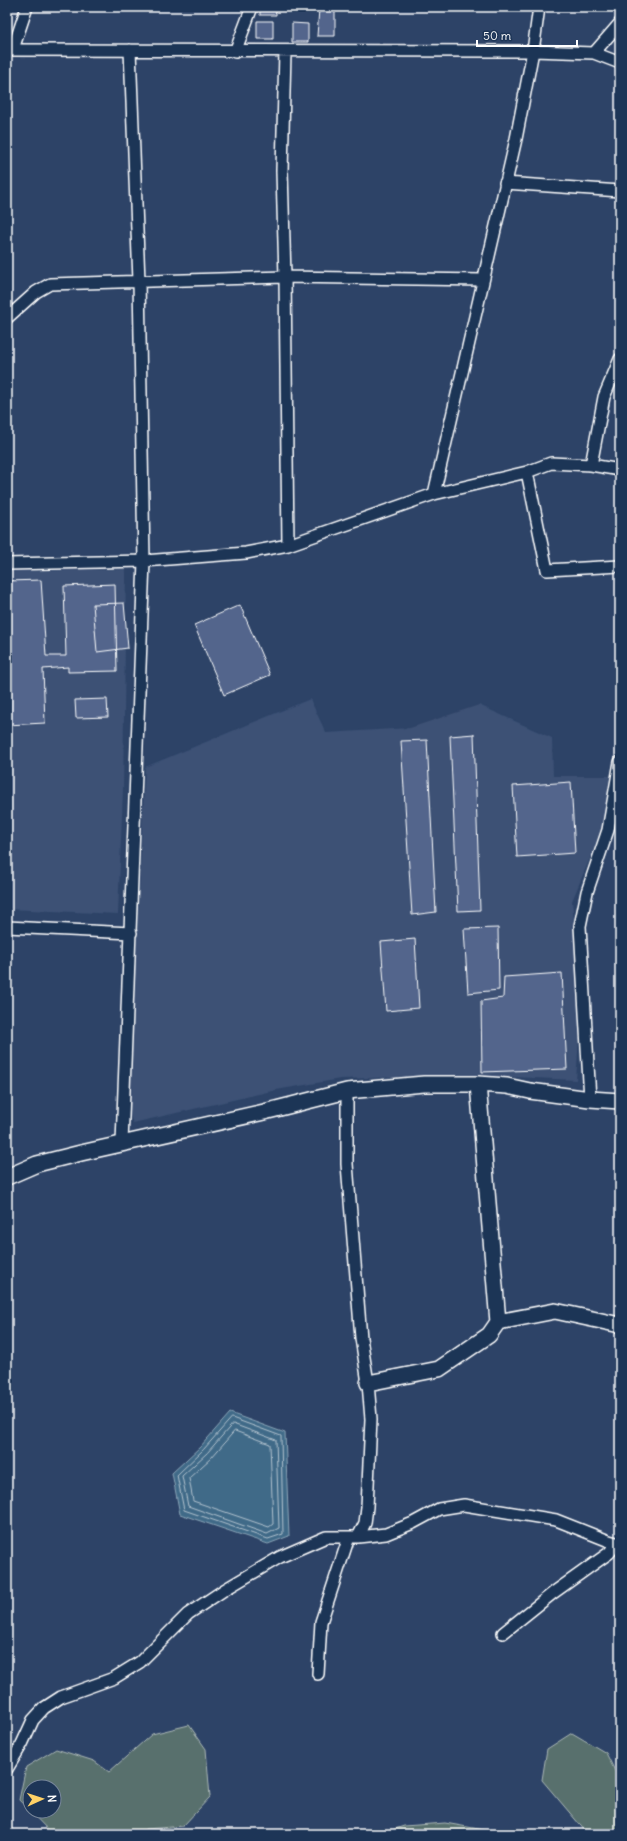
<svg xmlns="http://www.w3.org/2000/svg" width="627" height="1841" font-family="Delius,sans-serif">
  <rect width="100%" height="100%" fill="#2d4367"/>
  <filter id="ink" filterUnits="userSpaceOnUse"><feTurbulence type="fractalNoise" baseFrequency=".025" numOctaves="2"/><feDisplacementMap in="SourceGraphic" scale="8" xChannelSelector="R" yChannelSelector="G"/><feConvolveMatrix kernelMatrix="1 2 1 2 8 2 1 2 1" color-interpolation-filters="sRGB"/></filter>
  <g filter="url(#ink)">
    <path fill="#3c5175" d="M126,569L123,790L118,914L7,909V571Z
      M310,699L326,733L410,728L479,705L552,738L553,776H610L606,820L572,901L582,998L576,1080L471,1075L340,1079L276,1090L133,1123L128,1112L145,767Z"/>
    <path fill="#58706d" stroke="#acb8b6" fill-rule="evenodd" d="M189,1725L206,1749L210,1797L183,1826L146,1829L138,1834H52L19,1800L26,1767L56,1749L94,1761L109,1772L152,1734ZM30,1787H54V1811H30Z
      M572,1733L606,1753L620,1781V1834H569L586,1832L542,1780L547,1749Z
      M445,1823L507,1834H380L404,1826Z"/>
    <path fill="#406a88" stroke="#8ca6b8" d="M230,1413L285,1433L289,1536L268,1544L180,1514L172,1473L200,1447Z"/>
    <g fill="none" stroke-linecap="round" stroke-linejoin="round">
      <path stroke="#b3c3cf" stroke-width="1" d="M232,1418L281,1436L283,1534L268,1539L184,1510L177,1475L203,1450Z
        M233,1424L276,1440L279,1528L267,1534L188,1506L182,1476L207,1453Z
        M235,1431L270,1444L273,1524L269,1527L193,1501L189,1478L211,1458Z"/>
    </g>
    <path fill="#52658c" stroke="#fff" d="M260,7H276V15H260Z
      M319,9H335V36H317Z
      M257,21H273V39H257Z
      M292,23L308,24V42H292Z
      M41,580L46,656H66L64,586L115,584L117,671L68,672V667L43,669L45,723L7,725V693H11L8,581Z
      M124,603L128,648L97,652L93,604Z
      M240,605L270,675L224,695L194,625Z
      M107,699L108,717L76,718L75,700Z
      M474,734L480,910L458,911L450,736Z
      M427,740L436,912L412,915L401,741Z
      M571,782L575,853L517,857L513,786Z
      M498,928L499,990L468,993L464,929Z
      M415,939L419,1008L386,1011L381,942Z
      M562,973L567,1069L482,1072L481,1001L503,998L504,977Z"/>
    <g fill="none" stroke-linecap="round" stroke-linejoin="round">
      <g stroke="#fff" stroke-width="14">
        <path id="street" d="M13,49L27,7
          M7,50L533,51L594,53L620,63
          M235,52L252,7
          M285,52L282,171L285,277L288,545
          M594,53L620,23
          M505,183L620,191
          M7,318L36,292L50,284L285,277L482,280
          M591,465L604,397L620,359
          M527,472L547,570L620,566
          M434,494L516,139L533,51L539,7
          M7,564L144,561L246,553L288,545L434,494L527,472L551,463L591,465L620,470
          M7,927L131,933
          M347,1091V1164L361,1338L368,1383L371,1419L367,1507L365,1523L358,1537
          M590,1099L580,926L587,892L608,830L620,762
          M122,1143L144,561L139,281L130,50
          M503,1633L553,1593L609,1553L617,1543
          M318,1674L321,1622L349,1537
          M7,1769L22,1744L33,1720L44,1708L61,1697L114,1678L140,1662L188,1614L224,1590L280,1557L326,1537H358L386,1534L413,1523L439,1509L464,1505L556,1520L609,1541L620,1544"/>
      </g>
      <g stroke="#fff" stroke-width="18">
        <path id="secondary" d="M478,1084L498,1322
          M7,1177L37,1164L81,1153L264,1112L347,1091L424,1084H478L507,1086L530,1091L590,1099L620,1101
          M368,1383L439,1369L489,1335L498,1322L555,1311L620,1325"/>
      </g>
      <use href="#street" stroke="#1d3557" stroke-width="11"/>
      <use href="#secondary" stroke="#1d3557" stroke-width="15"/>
    </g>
  </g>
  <rect width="627" height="1841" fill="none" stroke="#1d3557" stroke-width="24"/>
  <rect x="12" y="12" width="603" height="1817" fill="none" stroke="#fff" stroke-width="1.5" filter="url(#ink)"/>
  <g transform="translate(42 1799) rotate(87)"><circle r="19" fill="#1d3557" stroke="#77869a"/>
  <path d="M0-3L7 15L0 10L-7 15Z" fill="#ffd166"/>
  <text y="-6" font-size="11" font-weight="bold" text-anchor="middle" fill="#ffffff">N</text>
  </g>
  <path d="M477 40v6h100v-6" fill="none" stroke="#ffffff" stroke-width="2"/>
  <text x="483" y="40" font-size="12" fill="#ffffff" stroke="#1d3557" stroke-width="3" paint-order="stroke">50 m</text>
</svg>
